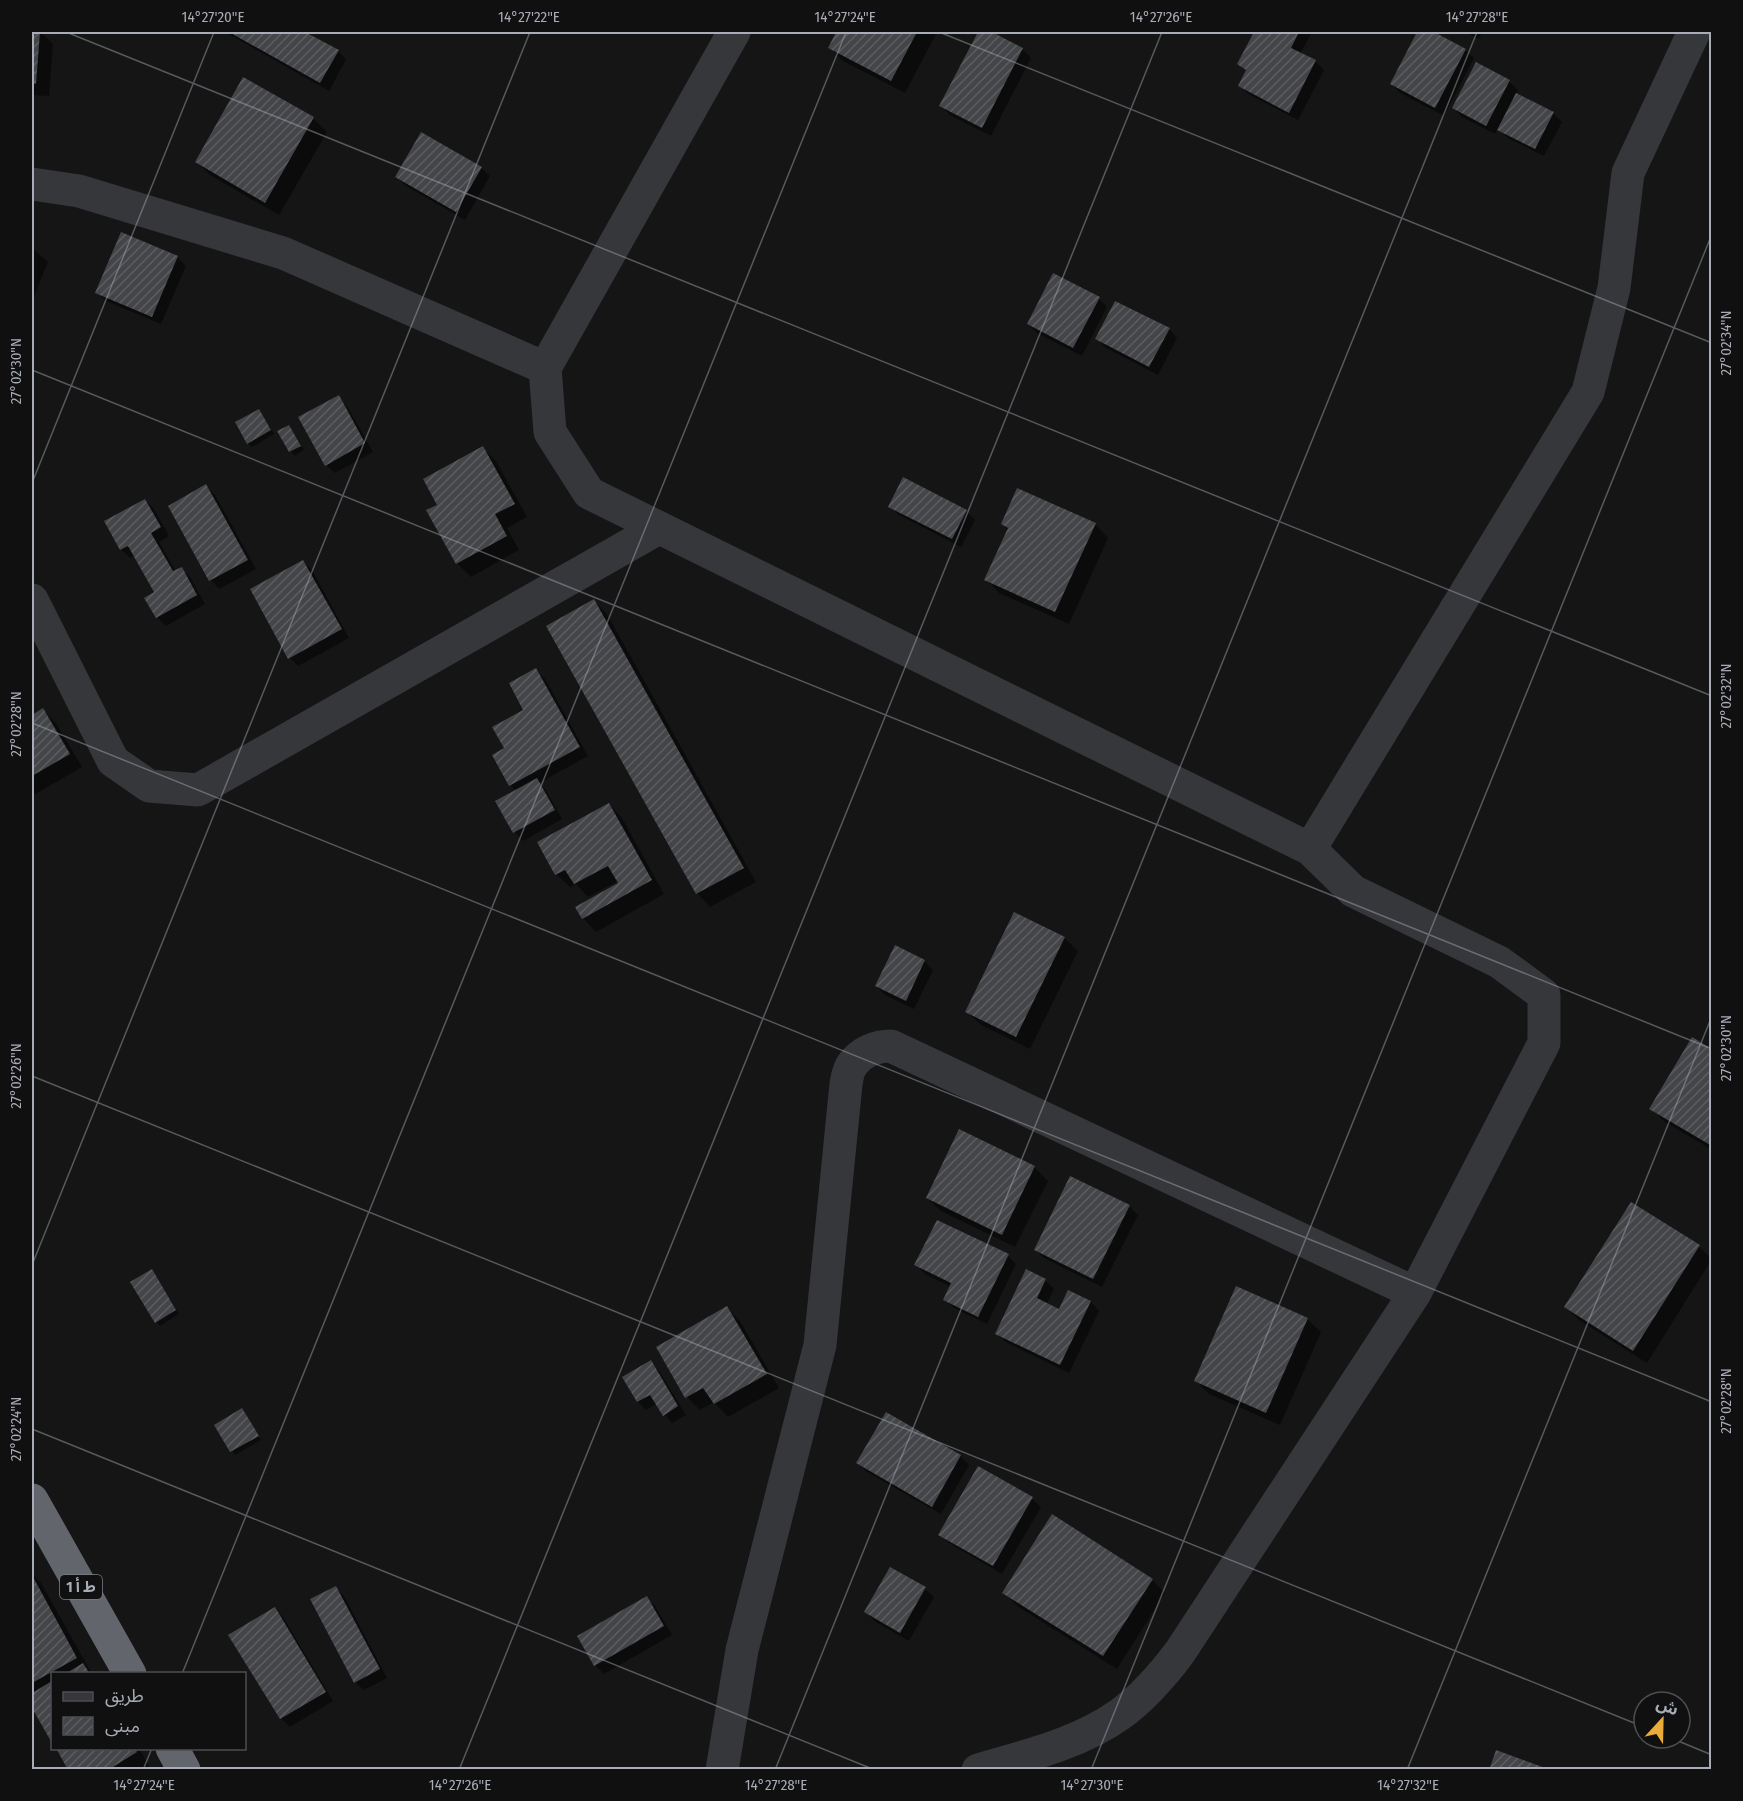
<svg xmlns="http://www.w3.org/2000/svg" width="1743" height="1801" font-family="'Fira Sans Condensed','Noto Sans Arabic',sans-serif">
  <defs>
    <pattern id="building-hatch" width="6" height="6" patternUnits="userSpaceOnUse" patternTransform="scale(1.5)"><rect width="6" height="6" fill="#444549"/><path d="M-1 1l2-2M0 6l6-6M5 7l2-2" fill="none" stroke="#5c5d61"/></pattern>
  </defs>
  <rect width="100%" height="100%" fill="#151516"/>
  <path fill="#0007" d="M32,32H41L53,44L49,96L33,95L32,112Z
    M225,32H302L338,51L346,60L329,91Z
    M838,32H937L905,93L843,61L830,48Z
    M979,32H988L1022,49L1031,58L991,136L950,115L941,106Z
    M1256,32H1312L1300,54L1315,61L1324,70L1298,120L1248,94L1240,86L1247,72L1239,64Z
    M1418,32H1431L1465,50L1474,58L1444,116L1400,93L1392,84Z
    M1465,32H1482L1479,39Z
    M1476,64L1509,81L1518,90L1516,94L1553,113L1562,122L1544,156L1508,138L1498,128L1495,134L1462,117L1454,108Z
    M244,79L313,118L327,132L279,215L210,175L197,162Z
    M481,168L490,176L465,220L406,186L397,177Z
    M32,248L48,262L32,301Z
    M177,257L186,266L161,324L106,301L97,293Z
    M1099,299L1107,307L1082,356L1037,333L1028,324Z
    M1169,329L1177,338L1158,375L1106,348L1097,339Z
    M338,397L347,406L373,452L335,473L326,465Z
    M259,410L274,434L252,447L248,443Z
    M289,426L304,450L294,456L279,432Z
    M483,448L496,461L527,517L507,528L519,550L471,577L457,563L428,511L439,505Z
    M206,486L215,495L256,569L219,589L211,580Z
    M145,500L154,509L169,536L159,542L176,572L181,568L190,577L205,604L166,626L157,617L156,593L135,555L130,558L121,549Z
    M890,506L966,511L975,520L961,547L899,515Z
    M1002,524H1095L1108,538L1069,624L999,593L986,579L1008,530Z
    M303,562L312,570L349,638L298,666L290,658Z
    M594,601L607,614L756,882L710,907L697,893Z
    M536,670L545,679L588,756L539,783L545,789L562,819L523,841L515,832L497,801L516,791L510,785L506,749L525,711Z
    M43,710L56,723L82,767L32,796V717Z
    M609,804L622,818L664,894L596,932L583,918L620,884L618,881L588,897L576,884L570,887L556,874Z
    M1064,938L1078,951L1030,1049L981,1025L967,1012Z
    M895,947L925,962L933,970L914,1009L885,995L876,986Z
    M1712,1050V1150L1665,1122L1651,1109Z
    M1034,1167L1048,1181L1015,1247L941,1211L927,1198Z
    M1632,1204L1699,1247L1712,1259L1647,1363L1579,1320L1566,1307Z
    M1129,1206L1138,1215L1102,1287L1044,1258L1035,1250Z
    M1008,1256L1016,1264L987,1324L954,1308L945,1299L951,1287L925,1274L916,1265Z
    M152,1271L179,1314L160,1326L156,1322Z
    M1027,1271L1045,1280L1054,1289L1046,1305L1059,1311L1069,1292L1091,1302L1099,1311L1069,1373L1006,1342L997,1334Z
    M727,1308L740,1321L779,1388L728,1417L714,1402L700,1410L687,1397L658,1347Z
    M1307,1319L1321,1332L1280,1425L1209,1394L1196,1381Z
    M651,1362L659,1371L686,1415L672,1423L656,1404L646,1410L638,1402Z
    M242,1410L261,1440L235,1455L216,1425Z
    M960,1456L969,1465L941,1514L867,1472L858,1463Z
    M978,1468L1032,1499L1041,1507L1002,1574L949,1543L940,1534Z
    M891,1569L925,1589L934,1597L909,1641L874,1621L866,1612Z
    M32,1574L41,1583L92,1674H52V1740L32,1705Z
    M1152,1580L1165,1593L1117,1669L1017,1606L1004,1593Z
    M335,1588L344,1596L387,1678L364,1690L355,1682Z
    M646,1598L655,1606L672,1635L604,1674L595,1665Z
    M275,1609L283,1617L333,1701L290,1727L281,1718L230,1636Z
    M57,1748H139L149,1766L143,1770H70Z"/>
  <path fill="url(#building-hatch)" d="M32,32H40L36,84L32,83Z
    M229,32H305L339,50L320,83Z
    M836,32H917L891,81L828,48Z
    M978,32H992L1023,48L982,128L939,106Z
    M1254,32H1299L1291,48L1316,60L1289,113L1238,86L1246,70L1237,64Z
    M1417,32H1434L1466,49L1435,108L1390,84Z
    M1476,62L1510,80L1486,126L1452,108Z
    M243,77L314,117L265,203L195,162Z
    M1516,93L1554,112L1535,149L1497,130Z
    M421,132L482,167L456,212L395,177Z
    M121,232L178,256L152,317L95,293Z
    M1053,273L1100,297L1073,348L1027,324Z
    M1115,301L1170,328L1149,367L1095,339Z
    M339,395L365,443L325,466L298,417Z
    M259,409L271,430L247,444L235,422Z
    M289,425L301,446L289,452L277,431Z
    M483,446L515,504L495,514L507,536L456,564L426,510L437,505L423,479Z
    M903,477L967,510L952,539L888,507Z
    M206,484L248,560L209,581L168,506Z
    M1017,488L1096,523L1055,612L984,580L1008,528L1001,524Z
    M145,499L161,527L151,533L173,571L182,567L197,595L156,618L144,598L154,592L128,546L120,550L104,521Z
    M303,560L342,629L288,659L250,589Z
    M594,599L744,868L696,894L546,626Z
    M536,668L580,747L509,786L492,755L504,748L492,727L523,710L509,683Z
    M43,708L70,754L32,776V715Z
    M537,778L555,810L513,833L495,801Z
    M609,803L652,880L582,919L575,907L618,883L608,866L574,884L565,870L555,875L537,842Z
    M1014,912L1065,937L1016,1037L965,1012Z
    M895,945L925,960L906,1001L875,986Z
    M1692,1037L1712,1049V1146L1649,1109Z
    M959,1129L1035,1166L1002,1235L926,1198Z
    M1070,1176L1130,1205L1093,1279L1034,1250Z
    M1631,1202L1700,1245L1633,1351L1564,1307Z
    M937,1220L1009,1254L978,1317L943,1300L951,1283L914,1265Z
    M152,1269L176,1310L155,1323L130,1282Z
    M1026,1269L1046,1279L1037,1298L1059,1309L1068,1290L1091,1301L1060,1365L995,1334Z
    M1236,1286L1308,1318L1266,1413L1194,1381Z
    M727,1306L767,1374L714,1404L703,1388L685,1398L656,1347Z
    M651,1360L678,1406L663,1416L650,1395L637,1402L622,1377Z
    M242,1408L259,1436L230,1452L214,1425Z
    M886,1412L961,1455L932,1507L856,1463Z
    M978,1466L1033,1497L993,1566L938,1535Z
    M1052,1514L1153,1579L1103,1656L1002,1593Z
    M890,1567L926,1587L900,1633L864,1612Z
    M32,1575L77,1658L32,1683Z
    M336,1586L380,1669L354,1683L310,1599Z
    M647,1596L664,1626L594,1666L577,1636Z
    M275,1607L326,1692L280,1719L228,1635Z
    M83,1663L90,1674H65Z
    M52,1681V1743L32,1708V1693Z
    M56,1748H135L137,1752L108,1770H68Z
    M1496,1750L1548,1769V1770H1489Z"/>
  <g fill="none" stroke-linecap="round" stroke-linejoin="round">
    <path stroke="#36373b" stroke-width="33" d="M32,184L79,191L283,253L545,368L550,432L589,493L1310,849L1353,891L1499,962L1544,995V1043L1415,1293L1180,1652C1162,1676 1143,1698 1119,1715C1078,1744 1025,1756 978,1770
      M545,368L734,32
      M32,600L113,761L149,786L198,790L659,528
      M1310,849L1588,392L1614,288L1628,173L1694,32
      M722,1770L742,1650L820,1345L846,1084C847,1079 848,1070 852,1065C861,1052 876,1046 891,1046L1415,1293"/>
    <path stroke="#62656c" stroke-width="33" d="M32,1500L130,1674
      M172,1748L184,1770"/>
  </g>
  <path fill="none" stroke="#a7acb6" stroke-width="1.5" stroke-opacity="0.45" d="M66,32L1712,696M939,32L1712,343M32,370L1712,1049M32,483L214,32M32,723L1712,1402M32,1076L1644,1727M32,1265L530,32M32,1429L875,1770M182,1674L846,32M1671,1738L1712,1755M143,1770L152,1748M459,1770L1162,32M775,1770L1477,32M1091,1770L1712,234M1407,1770L1712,1016"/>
  <g text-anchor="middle" stroke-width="5" stroke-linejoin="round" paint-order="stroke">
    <rect fill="#101011" stroke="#7a7d84" stroke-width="1.5" x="60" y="1575" width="42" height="24" rx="4.5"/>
    <g font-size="15" font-weight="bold" fill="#a7acb6">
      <text x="81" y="1592">ط أ 1</text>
    </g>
  </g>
  <rect width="1743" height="1801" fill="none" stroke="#101011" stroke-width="66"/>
  <rect x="51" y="1672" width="195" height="78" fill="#101011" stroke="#4c4e53" stroke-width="1.5"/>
  <rect x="63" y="1692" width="30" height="9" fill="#36373b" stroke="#4c4e53" stroke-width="1.5"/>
  <text x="105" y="1702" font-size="18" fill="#a7acb6">طريق</text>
  <rect x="63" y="1717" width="30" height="18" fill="url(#building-hatch)" stroke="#4c4e53" stroke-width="1.5"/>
  <text x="105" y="1732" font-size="18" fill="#a7acb6">مبنى</text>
  <g transform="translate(1662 1720) rotate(22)"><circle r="28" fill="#101011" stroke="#4c4e53" stroke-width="1.5"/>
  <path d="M0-4.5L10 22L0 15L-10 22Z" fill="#e9ab3a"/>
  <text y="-9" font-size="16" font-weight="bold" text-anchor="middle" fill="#a7acb6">ش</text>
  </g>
  <rect x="33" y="33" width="1677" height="1735" fill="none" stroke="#a7acb6" stroke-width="2"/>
  <g font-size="15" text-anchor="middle" fill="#a7acb6">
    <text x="213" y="22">14°27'20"E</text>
    <text x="529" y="22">14°27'22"E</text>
    <text x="845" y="22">14°27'24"E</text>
    <text x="1161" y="22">14°27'26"E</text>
    <text x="1477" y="22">14°27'28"E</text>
    <text transform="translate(1726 343) rotate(-90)" y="5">27°02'34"N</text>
    <text transform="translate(16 371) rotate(-90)" y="5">27°02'30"N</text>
    <text transform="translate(1726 696) rotate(-90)" y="5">27°02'32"N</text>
    <text transform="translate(16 724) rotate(-90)" y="5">27°02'28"N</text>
    <text transform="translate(1726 1048) rotate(-90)" y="5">27°02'30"N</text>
    <text transform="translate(16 1076) rotate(-90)" y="5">27°02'26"N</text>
    <text transform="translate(1726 1401) rotate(-90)" y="5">27°02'28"N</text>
    <text transform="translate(16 1429) rotate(-90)" y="5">27°02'24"N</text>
    <text x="144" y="1790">14°27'24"E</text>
    <text x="460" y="1790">14°27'26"E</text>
    <text x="776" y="1790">14°27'28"E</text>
    <text x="1092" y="1790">14°27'30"E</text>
    <text x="1408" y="1790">14°27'32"E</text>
  </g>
</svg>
